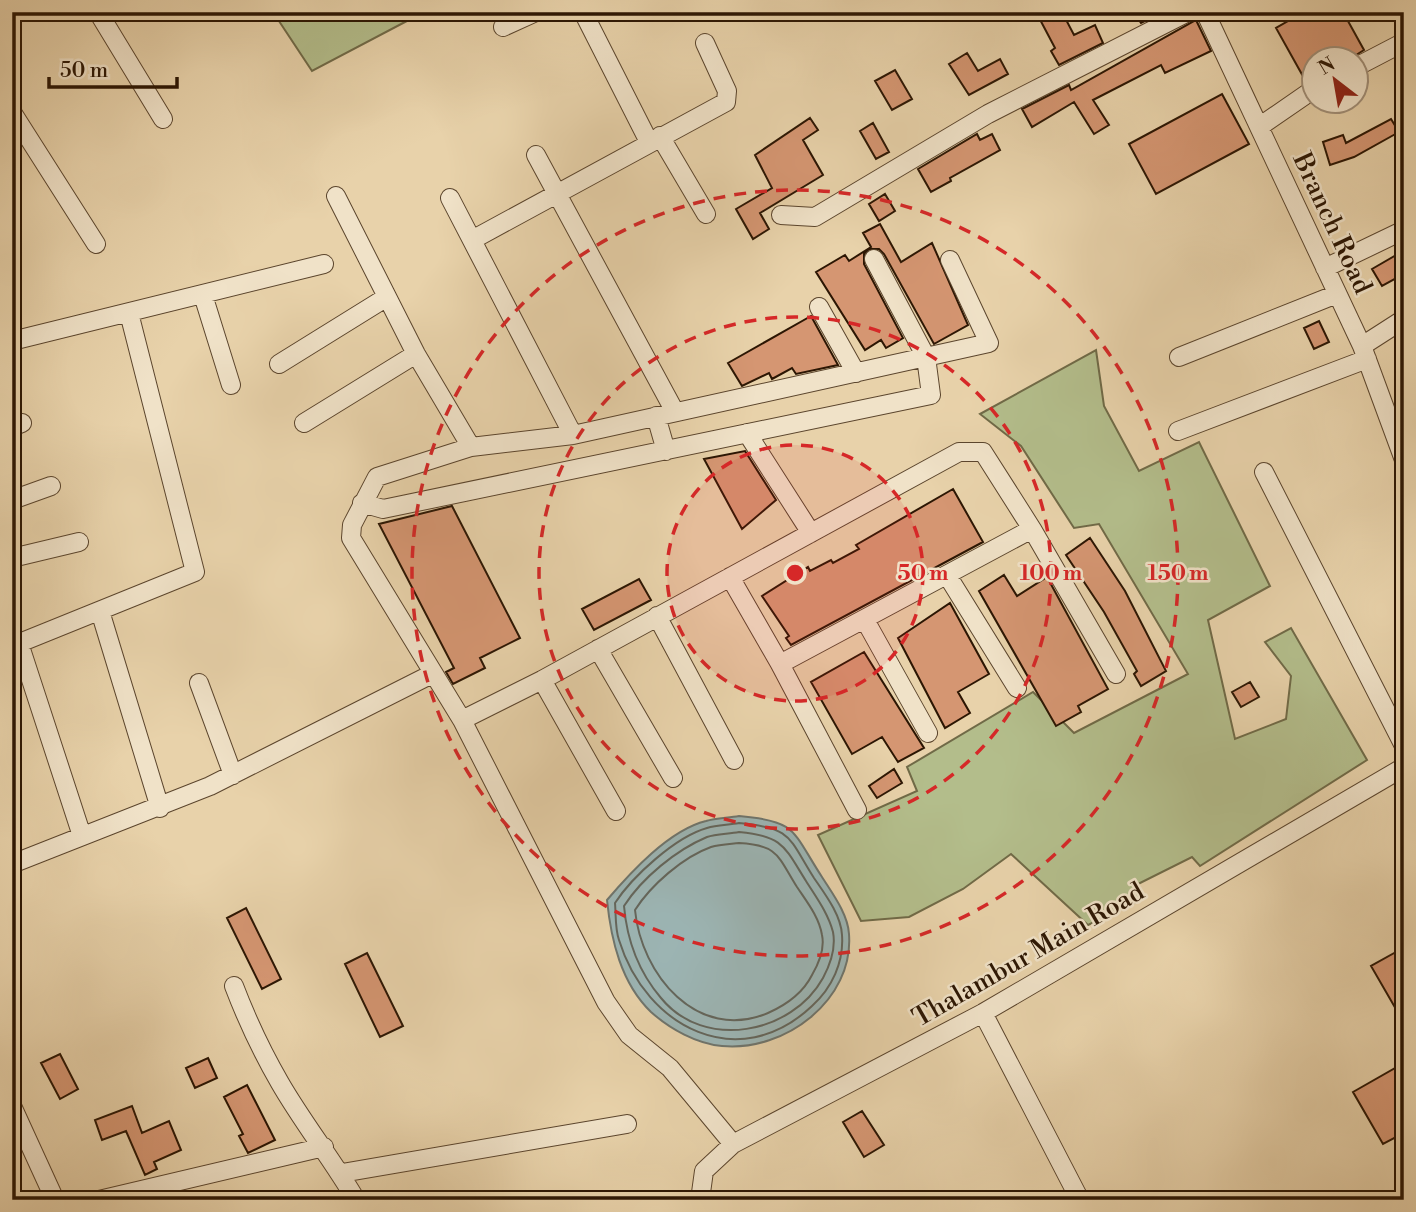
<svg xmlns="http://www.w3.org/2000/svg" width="1416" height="1212" font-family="'Libre Bodoni',serif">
  <rect width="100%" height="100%" fill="#e8d2aa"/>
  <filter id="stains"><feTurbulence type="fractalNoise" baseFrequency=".00286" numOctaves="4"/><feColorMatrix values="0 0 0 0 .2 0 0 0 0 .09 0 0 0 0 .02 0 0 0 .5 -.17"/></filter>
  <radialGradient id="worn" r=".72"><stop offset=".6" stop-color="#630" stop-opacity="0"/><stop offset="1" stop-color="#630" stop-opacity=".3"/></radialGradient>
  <path fill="#b3bd8b" stroke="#706a47" stroke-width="2" d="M273,12H424L312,71Z
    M1096,350L1104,406L1139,471L1199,442L1270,586L1208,620L1235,739L1286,719L1291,676L1265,642L1291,628L1367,760L1200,866L1192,857L1138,884L1145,898L1088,925L1011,854L963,889L909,917L861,921L818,835L917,791L907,767L1033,692L1074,733L1188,674L1099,524L1074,528L1021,446L980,414Z"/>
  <path fill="#9cb5b4" stroke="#6f756d" stroke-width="2" d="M739,816C798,821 792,831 822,877C832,893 848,914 849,934C854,1000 785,1052 722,1046C697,1044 670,1029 651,1012C621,983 611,940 607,900C630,873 669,830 706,821C716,818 728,818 739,816Z"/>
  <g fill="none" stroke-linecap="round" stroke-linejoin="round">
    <path stroke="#64665c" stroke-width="2" d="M739,823C793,828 788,837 814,878C825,894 841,915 842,935C844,962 832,988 812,1006C739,1075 646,1028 619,940C615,929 616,915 615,903C632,877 675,837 707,828C717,825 729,825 739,823Z
      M739,832C783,836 784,846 806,881C816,897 828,913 833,932C836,948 830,965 823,978C792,1034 704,1051 661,998C638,971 627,941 624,906C642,878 676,850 707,837C716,834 729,834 739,832Z
      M739,843C779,845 778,857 797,887C807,902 819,917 822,935C825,949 819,963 812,975C803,993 786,1005 768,1013C697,1043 641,974 635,910C651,885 683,857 711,847C720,844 730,844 739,843Z"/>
  </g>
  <path fill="#d59672" stroke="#2c1603" stroke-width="2" d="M1036,12H1062L1074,35L1095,25L1103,43L1059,65L1051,51L1055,48Z
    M1134,12H1162L1141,23Z
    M1304,12H1343L1364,50L1348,60H1314V72L1304,78L1276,28Z
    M1196,20L1211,51L1165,73L1161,65L1093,100L1109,125L1094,134L1074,102L1032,127L1022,109L1069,85L1071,90Z
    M967,53L978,71L1000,59L1008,74L969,95L949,64Z
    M895,70L912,99L892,110L875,81Z
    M1222,94L1249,144L1156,194L1129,144Z
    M810,118L818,130L803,140L823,175L760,213L769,229L753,239L736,209L772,188L755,155Z
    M1391,119L1399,132L1354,157L1330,165L1323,142L1343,135L1346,143Z
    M873,123L889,152L876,159L860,131Z
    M977,134L980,140L992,134L1000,150L950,178L951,181L931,192L918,169Z
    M885,194L895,211L879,221L869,204Z
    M880,224L901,262L932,243L968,325L934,344L884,254L879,249H869L864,254V264L903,338L886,348L881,340L865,350L816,272L845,255L849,261L871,247L863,233Z
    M1398,254L1404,264V274L1382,286L1372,269Z
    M811,316L838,365L796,374L792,368L772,379L769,373L742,386L728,363Z
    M1319,321L1329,342L1314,349L1304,328Z
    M745,451L776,500L742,529L704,459Z
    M953,489L983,542L791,645L786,638L789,636L762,596L808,567L810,571L831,560L833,563L859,549L856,545Z
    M452,506L520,638L480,658L485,668L453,684L446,672L454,668L379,524Z
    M1090,538L1125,591L1166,671L1141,686L1134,674L1137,671L1104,612L1066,555Z
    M1004,575L1017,596L1047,577L1108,689L1078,706L1081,712L1056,726L979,591Z
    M639,579L651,600L594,630L582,609Z
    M950,603L989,674L958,692L970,713L945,728L898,638Z
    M864,652L924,748L898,762L882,737L852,754L811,682Z
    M1250,682L1259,697L1241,707L1232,692Z
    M894,769L902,783L877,798L869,786Z
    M246,908L281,979L262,989L227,918Z
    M1396,952L1404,965V1023L1371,966Z
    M367,953L403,1026L380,1037L345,964Z
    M60,1054L78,1089L60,1099L41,1063Z
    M208,1058L217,1078L195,1088L186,1068Z
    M1404,1063V1133L1383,1144L1353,1092Z
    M247,1085L275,1140L248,1153L239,1136L243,1134L224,1097Z
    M132,1106L142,1133L169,1121L181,1150L154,1162L157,1169L145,1175L126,1131L102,1140L95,1120Z
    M862,1111L884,1145L864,1157L843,1122Z"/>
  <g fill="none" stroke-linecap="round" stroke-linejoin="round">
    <g stroke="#5b452d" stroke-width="20">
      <path id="minor" d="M98,12L163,119
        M583,12L649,142
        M1205,12L1362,346L1404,460
        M1402,12L1404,16
        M503,27L536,12
        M1356,67L1404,42
        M12,112L96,244
        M1259,127L1314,89
        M660,136L706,214
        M536,155L675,412
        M336,196L416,354L471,447
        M450,198L573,435
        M781,215L815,217L988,114L1188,12
        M472,240L726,102L727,91L705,43
        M1325,268L1404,230
        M203,295L231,385
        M819,307L856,373
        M12,341L324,264
        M1362,346L1404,319
        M1179,357L1337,294
        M279,364L387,297
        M656,416L666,451
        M304,423L416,354
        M12,427L22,423
        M1178,431L1367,359
        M747,433L811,533
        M1264,472L1404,746
        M12,500L51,486
        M362,503L383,509L931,395L926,357L874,259
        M1032,529L1116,674
        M12,558L79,542
        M947,575L1017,688
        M730,577L780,664L1032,529L983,452H959L542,680L462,720L606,1002L629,1035L670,1068L733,1144
        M100,611L160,808
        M657,616L734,760
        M865,620L928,733
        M19,643L82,836
        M12,646L195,572L129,313
        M598,649L673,778
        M780,664L857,810
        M542,680L616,811
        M199,683L233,775
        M462,720L351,538L352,525L377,477L471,447L573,435L989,343L950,260
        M12,864L210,786L432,674
        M234,986C247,1020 262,1052 280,1083C303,1123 332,1159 356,1200
        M983,1013L1080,1200
        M12,1106L55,1200
        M342,1173L627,1124
        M99,1200L324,1147
        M700,1200L704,1171L733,1144L983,1013L1404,767"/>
    </g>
    <use href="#minor" stroke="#f0e2c8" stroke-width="18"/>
  </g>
  <circle cx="795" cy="573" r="128" fill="#d62828" fill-opacity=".12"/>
  <g fill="none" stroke="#d62828" stroke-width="3.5" stroke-dasharray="12 9">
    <circle cx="795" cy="573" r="128"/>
    <circle cx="795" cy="573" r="256"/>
    <circle cx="795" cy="573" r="383"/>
  </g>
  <g text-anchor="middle" stroke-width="5" stroke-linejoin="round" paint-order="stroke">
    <g font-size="26" fill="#2c1603" stroke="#f0e2c8">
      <text transform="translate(1333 223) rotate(65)" y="9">Branch Road</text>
      <text transform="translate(1028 954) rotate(-30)" y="9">Thalambur Main Road</text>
    </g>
  </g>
  <circle cx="795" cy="573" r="10" fill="#d62828" stroke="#f0e2c8" stroke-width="3.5"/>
  <g font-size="21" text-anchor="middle" font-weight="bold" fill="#d62828" stroke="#f0e2c8" stroke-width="5" stroke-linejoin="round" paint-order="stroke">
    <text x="923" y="580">50 m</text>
    <text x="1051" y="580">100 m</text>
    <text x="1178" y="580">150 m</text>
  </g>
  <rect width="1416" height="1212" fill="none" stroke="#e8d2aa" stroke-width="42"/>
  <rect x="14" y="14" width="1388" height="1184" fill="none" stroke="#2c1603" stroke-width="3.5"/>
  <rect x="21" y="21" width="1374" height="1170" fill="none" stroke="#2c1603" stroke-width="2"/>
  <g transform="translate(1335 80) rotate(329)"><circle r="33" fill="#f0e2c8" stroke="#a29079" stroke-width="2"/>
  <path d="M0-5L12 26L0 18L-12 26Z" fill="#8f2418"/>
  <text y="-10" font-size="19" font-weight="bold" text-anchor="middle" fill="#2c1603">N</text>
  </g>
  <path d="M49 77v10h128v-10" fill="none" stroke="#2c1603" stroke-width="3.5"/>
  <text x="60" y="77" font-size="21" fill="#2c1603" stroke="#f0e2c8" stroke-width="5" paint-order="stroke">50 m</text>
  <rect width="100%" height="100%" filter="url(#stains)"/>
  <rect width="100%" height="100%" fill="url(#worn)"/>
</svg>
